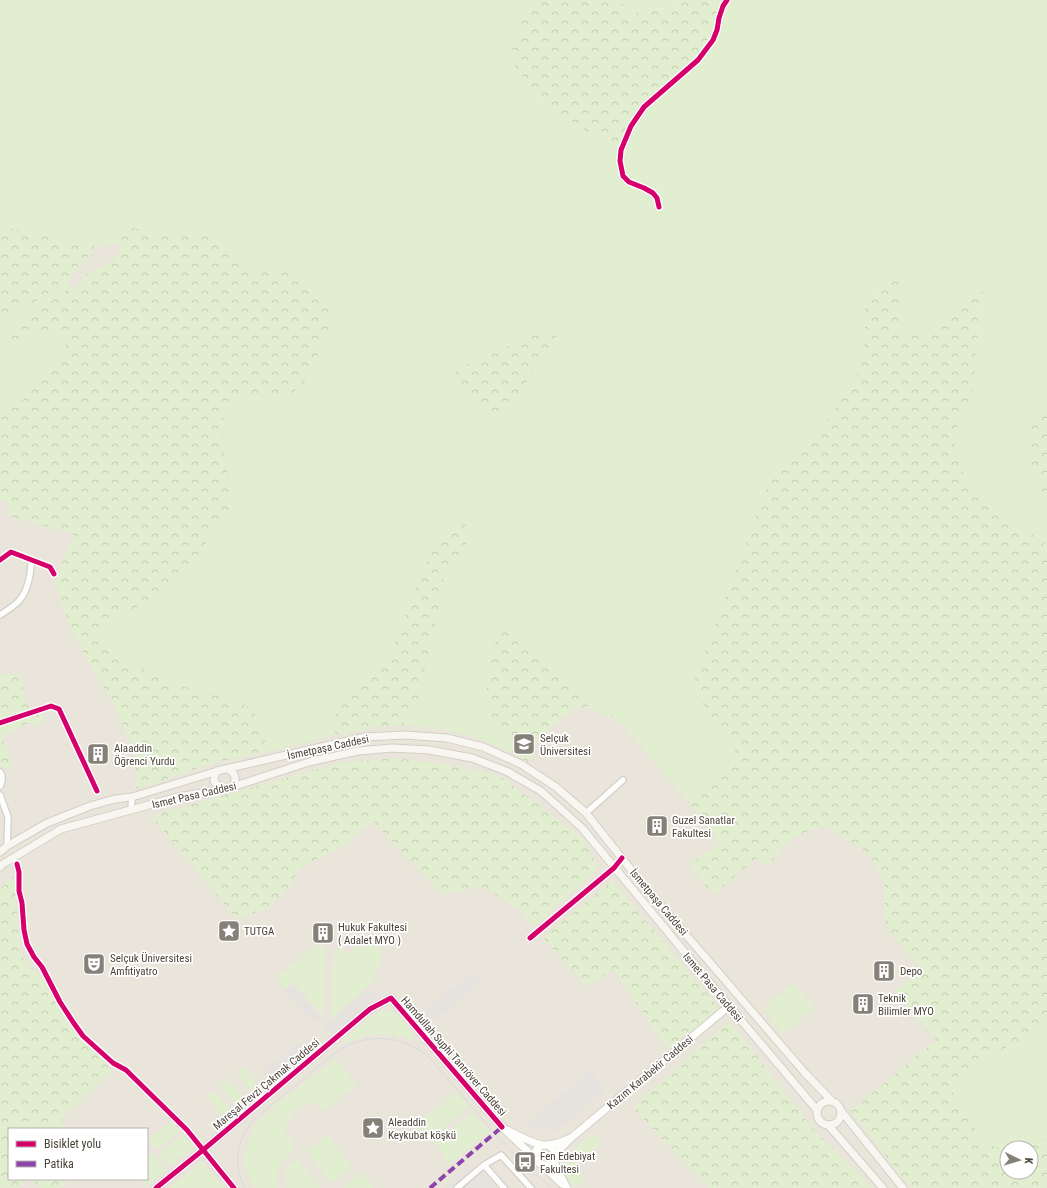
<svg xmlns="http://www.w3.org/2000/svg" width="1047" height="1188" font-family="'Roboto Condensed',sans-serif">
  <defs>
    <pattern id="forest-crowns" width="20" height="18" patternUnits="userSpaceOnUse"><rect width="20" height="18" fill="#e1eecf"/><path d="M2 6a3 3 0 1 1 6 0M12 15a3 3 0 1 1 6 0" fill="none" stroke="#c3cdb2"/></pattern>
  </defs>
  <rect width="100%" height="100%" fill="#f4f2ee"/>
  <path fill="#eae5da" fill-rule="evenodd" d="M0,0L1047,359V1188H0ZM9,1129H147V1179H9ZM1007,1148H1031V1172H1007Z"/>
  <path fill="#e1eecf" d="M0,0H543L525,14L512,62L528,84L545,104L611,147L631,123L712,36L717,11L727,0H1047V412L1034,411L1042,492L1047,494V546L1041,541L999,513L963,473L956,456L955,436L958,423L974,387L975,376L976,351L983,290L974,294L948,323L899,340L898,279L871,296L865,304V341L863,355L859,370L852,385L832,414L786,464L767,488L691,688L737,753L687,800L620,722L502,622C490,651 479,696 495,725C501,736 510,739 513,753C479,737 441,726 403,725C411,715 416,705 420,692L439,606C442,592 441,579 449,566C454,558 463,553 466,544C468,538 465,534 465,528C466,523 468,518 469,513L444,537L387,657L376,673L364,685L348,695L335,716V735L267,752L265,737L223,696L196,691L160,678L107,651L98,643L94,632L154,597L214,531L226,515L230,507L229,479L222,445L223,419L226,404L232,396L243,393L255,395L305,381L308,374L268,269H258L250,267L191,233L149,231L122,225L120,244H111L96,247L0,226Z
    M622,0H679L678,10L676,11L657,8L651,11H637L635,17H632L624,7Z
    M69,279V284L71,287L15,329L1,337C22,346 24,335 43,333C54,331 64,332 75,332L29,395L19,403L0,410V325Z
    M367,937L382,953L373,982L330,1019L334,953L341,946L344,952L348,954Z
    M318,944L326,949L323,1016L293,982L284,989L277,977Z
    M794,983L814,1008L783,1034L763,1009Z
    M383,1010H392L400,1016L415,1037L412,1040C404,1038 396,1035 388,1034C373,1033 358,1038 345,1043L342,1040L370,1018Z
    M1047,1025V1138L999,1148L989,1145L981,1138L955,1102L952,1088L957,1076L986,1057L1041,1031Z
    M336,1059L356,1085L325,1110L319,1105L315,1103H307L301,1106L290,1116L285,1133C288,1137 292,1139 293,1143C298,1151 282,1160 280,1166C277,1173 277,1181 279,1188H255C251,1182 247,1175 246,1168C244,1156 247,1140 253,1129C258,1122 264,1117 270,1111C290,1092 314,1076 336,1059Z
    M243,1067L261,1089L255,1095L236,1072Z
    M228,1079L247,1101L238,1108L220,1085Z
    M214,1091L233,1113L226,1120L206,1097Z
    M457,1092L469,1106L433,1137L426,1128L421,1131L416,1125Z
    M472,1112L489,1132L448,1165L443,1158L445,1156L435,1143Z
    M172,1121L180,1131L156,1149L148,1140Z
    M593,1133L602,1143L576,1166L586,1179L576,1188L564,1173L563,1159Z
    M183,1135L193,1147L169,1166L159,1154Z
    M328,1135L352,1167L331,1183L307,1151Z
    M152,1153L165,1171L146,1186L140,1179H147L148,1161L147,1157Z
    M297,1159L320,1188H287C284,1172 284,1169 297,1159Z
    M202,1162L224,1188H169Z
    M363,1172L374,1188H343Z"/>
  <path fill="url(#forest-crowns)" fill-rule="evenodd" d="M543,0H622L624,7L632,17L635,16L637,11L641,9C651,14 651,8 659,9C665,9 670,10 676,11L678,10L679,0H727L717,11L712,36L706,51L644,105L620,152L611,147L545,104L528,84L512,62L513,43L525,14Z
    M122,225C131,227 140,230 149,231C170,234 192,229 212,238C227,244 236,260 250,267C258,271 266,269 274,270C285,271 303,277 311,283C325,292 333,312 331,328L305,381C296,393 282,401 267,398C259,397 252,394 245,394C241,393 236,395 232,396L226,404L223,419L222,445L232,496L230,507L226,515L189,567L169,587L154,597L95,632C96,636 97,641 99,644C105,652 118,656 127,661C149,672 170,683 194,690C213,696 236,696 251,710C263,721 265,737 267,752L216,762L137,789L135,761L133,751L129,739L113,703L83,652L71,629L59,596L56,580L63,559L73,539V531H65L11,517L7,500L0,502V410L19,403L29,395L75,333C65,331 53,331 43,333C24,336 22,346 0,337L15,329L71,287H77C82,284 84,277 89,273C94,269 100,267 105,265C125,255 121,244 122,225Z
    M0,226L96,247L69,279L0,325Z
    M898,279L900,340L948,323L974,294L978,291L983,290L977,341L974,387L971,398L963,411L958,423L955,436L956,456L963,473L999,513L1010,521L1026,530L1047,546V1025L1041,1031L986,1057L958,1076L952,1088L955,1102L981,1138L989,1145L999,1148L1047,1138V1188H911L851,1111L936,1040L894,992L921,969L888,929C880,913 889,895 882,878C875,858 861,846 843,838C837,835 833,829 828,827C821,823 793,838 787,843C780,849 775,858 769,865L763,864L757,858L715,893L709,890L689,864L720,843L687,800L737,753L691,688L767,488L786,464L832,414L852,385L859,370L863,355L865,341V304L871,296ZM1007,1148H1031V1172H1007Z
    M550,329L560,331C547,351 519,400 498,411C494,413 488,412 484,410C466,404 460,386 455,370L541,331Z
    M1033,410L1047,412V494L1043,493L1028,459Z
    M469,512C468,518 465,525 465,530C466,535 468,538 467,542C464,551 455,557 450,564C441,577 442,592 439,606L420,692C416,705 411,715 403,725L380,726L335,735C335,729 334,722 335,716C338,693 365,688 378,672C403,638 409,595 429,558C439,540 455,526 469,512Z
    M502,622L620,722L587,706L581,711L576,706L533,744L535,756L528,762L513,753C510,737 499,734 493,722C490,717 489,710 488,704C484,674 493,650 502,622Z
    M21,674L26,704L42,714L45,721L36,726L33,721L2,736L13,765L6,768L0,766V675Z
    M395,758L449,765L500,776L582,838L599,868L534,926L521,911L482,886L443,895L372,820L346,845L300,868L291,885L268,908L237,919L151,816L339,763Z
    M14,876L20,954L43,980L69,1025L112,1071L61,1119L67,1129H9V1179H29L18,1188H0V889Z
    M612,881L719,1008L668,1049L613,969L587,987L543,938Z
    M729,1021L816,1132L873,1188H709L633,1108Z
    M32,1179H71L61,1188H40Z"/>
  <path fill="#e6e3df" d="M472,972L481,983L431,1024L422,1012Z
    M292,984L321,1016L314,1023L284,991Z
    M370,988L377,997L331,1035L324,1026Z
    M299,1041L310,1053L273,1083L262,1071Z
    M590,1070L606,1090L557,1131L527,1124Z
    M470,1167L486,1176L495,1188H444Z"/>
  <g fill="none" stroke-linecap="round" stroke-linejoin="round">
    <g stroke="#d2d0cb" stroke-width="8">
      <path id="minor" d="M659,207L657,198L653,193L644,188L629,182L623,176L620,161L621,150L631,126L644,107L698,60L713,40L717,30L719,18L723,6L727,0
        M0,560L11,552L50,567L54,574
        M0,615C16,605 25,599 29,579C31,573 30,567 32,560
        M0,723L51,706L59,709L97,791
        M0,772C3,777 3,781 0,786
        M0,795L8,817L7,846
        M131,810L132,797
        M586,813L623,780
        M17,864L19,872V891L22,903L24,930L27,944L34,957L42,967L60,1002L73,1022L83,1036L89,1042L113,1063L126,1070L135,1079L187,1130L203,1150
        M530,938L614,868L622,858
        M484,1165L504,1188
        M457,1188L484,1165L501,1155L531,1188"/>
    </g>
    <g stroke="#d2d0cb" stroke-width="9">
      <path id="tertiary" d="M535 1155a10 10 0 1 1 20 0a10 10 0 1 1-20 0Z
        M203,1150L234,1188
        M562,1184L502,1127C511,1132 536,1146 546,1145C553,1145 562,1142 568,1139
        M156,1188L203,1150L370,1009L391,998L502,1127
        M567,1188L556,1167L554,1159L561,1148L571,1138L729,1006"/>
    </g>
    <g stroke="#d3cfc5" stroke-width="9">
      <path id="secondary" d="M228,769C236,773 237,780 232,788
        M217,771L215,774L214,781L221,790
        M0,852L7,846L47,823L90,806L115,799L132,797L221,770L365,737L405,735L447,738L483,747L521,764L556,787L586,813L644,886L805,1073L832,1101
        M0,867L3,864L61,829L178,797L226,789L309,762L358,751L392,748L429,750L472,758L506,771L541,791L582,828L729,1006L817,1110
        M817 1113a12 12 0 1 1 24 0a12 12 0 1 1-24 0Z
        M842,1112L903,1188
        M829,1126L883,1188"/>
    </g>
    <use href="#minor" stroke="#fdfdfc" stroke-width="5.5"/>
    <use href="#tertiary" stroke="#fdfdfc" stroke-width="7"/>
    <use href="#secondary" stroke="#f7f6f1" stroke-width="7"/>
    <path stroke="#dbdbda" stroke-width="1" d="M245,1188C235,1171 235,1150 245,1132C254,1116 279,1099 294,1087C310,1074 327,1057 344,1047C350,1044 358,1041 364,1040C389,1035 411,1042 430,1058L495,1134L551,1188"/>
    <path stroke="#8e44ad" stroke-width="4" stroke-dasharray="8 4" stroke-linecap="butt" d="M430,1188L502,1127"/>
    <g stroke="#fff" stroke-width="8">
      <path id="cycleway" d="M659,207L657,198L653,193L644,188L629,182L623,176L620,161L621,150L631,126L644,107L698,60L713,40L717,30L719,18L723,6L727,0
        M0,560L11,552L50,567L54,574
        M0,723L51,706L59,709L97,791
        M17,864L19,872V891L22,903L24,930L27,944L34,957L42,967L60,1002L73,1022L83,1036L113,1063L126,1070L187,1130L234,1188
        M530,938L614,868L622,858
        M156,1188L203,1150L370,1009L391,998L502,1127"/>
    </g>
    <use href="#cycleway" stroke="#d6006c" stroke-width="5"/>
  </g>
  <defs>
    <g id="university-square" transform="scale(1.15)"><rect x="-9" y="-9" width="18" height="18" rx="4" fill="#868178" stroke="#fff"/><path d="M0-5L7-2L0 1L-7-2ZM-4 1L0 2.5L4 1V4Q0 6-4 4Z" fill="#fff"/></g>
    <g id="building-square" transform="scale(1.15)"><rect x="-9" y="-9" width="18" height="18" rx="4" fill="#868178" stroke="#fff"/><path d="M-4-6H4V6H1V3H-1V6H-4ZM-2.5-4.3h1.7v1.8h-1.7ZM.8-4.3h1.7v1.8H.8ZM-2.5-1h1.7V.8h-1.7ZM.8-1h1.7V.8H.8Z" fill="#fff"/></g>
    <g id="sight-square" transform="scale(1.15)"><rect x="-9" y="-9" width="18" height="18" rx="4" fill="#868178" stroke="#fff"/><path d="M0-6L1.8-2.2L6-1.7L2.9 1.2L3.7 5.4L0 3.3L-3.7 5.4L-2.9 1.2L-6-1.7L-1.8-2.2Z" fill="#fff"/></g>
    <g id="theatre-square" transform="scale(1.15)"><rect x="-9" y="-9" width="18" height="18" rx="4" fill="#868178" stroke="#fff"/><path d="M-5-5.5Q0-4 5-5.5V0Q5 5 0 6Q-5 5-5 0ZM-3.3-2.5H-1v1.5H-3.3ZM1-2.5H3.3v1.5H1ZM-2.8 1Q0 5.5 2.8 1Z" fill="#fff"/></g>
    <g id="bus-square" transform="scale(1.15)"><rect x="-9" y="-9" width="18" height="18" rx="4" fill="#868178" stroke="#fff"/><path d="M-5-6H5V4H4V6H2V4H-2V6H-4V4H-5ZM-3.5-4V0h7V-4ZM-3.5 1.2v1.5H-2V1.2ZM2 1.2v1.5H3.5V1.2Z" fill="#fff"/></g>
  </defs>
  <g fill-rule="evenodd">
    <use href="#university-square" x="524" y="744"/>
    <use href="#building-square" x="98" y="754"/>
    <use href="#building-square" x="657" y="826"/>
    <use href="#sight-square" x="229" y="931"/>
    <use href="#building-square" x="323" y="933"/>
    <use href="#theatre-square" x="94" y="964"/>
    <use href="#building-square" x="884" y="971"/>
    <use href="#building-square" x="863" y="1004"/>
    <use href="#sight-square" x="373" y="1128"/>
    <use href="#bus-square" x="525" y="1162"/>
  </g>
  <g text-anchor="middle" stroke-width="3.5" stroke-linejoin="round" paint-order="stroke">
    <g font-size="11" fill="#4b4439" stroke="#fff" text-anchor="start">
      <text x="540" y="742">Selçuk<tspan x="540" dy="13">Üniversitesi</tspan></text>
      <text x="114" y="752">Alaaddin<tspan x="114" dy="13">Öğrenci Yurdu</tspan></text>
      <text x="672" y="824">Guzel Sanatlar<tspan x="672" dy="13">Fakultesi</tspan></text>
      <text x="338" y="931">Hukuk Fakultesi<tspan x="338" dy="13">( Adalet MYO )</tspan></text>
      <text x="244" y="935">TUTGA</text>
      <text x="110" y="962">Selçuk Üniversitesi<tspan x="110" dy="13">Amfitiyatro</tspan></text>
      <text x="900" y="975">Depo</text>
      <text x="878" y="1002">Teknik<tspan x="878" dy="13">Bilimler MYO</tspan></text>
      <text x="388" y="1126">Aleaddin<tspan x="388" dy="13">Keykubat köşkü</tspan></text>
      <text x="540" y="1160">Fen Edebiyat<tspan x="540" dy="13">Fakultesi</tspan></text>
    </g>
    <g font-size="11" fill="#4b4439" stroke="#fff">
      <text transform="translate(328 747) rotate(-12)" y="4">İsmetpaşa Caddesi</text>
      <text transform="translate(194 795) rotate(-13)" y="4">Ismet Pasa Caddesi</text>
      <text transform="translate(659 902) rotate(50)" y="4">İsmetpaşa Caddesi</text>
      <text transform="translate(713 987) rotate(50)" y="4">Ismet Pasa Caddesi</text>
      <text transform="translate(454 1056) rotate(49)" y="4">Hamdullah Suphi Tanrıöver Caddesi</text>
      <text transform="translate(650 1072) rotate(-40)" y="4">Kazım Karabekir Caddesi</text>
      <text transform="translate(266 1084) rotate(-40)" y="4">Mareşal Fevzi Çakmak Caddesi</text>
    </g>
  </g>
  <rect x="8" y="1128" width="140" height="52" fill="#ffffff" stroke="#b7b4b0"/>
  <rect x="16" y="1141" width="20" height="6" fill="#d6006c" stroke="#b7b4b0"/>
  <text x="44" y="1148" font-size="12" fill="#4b4439">Bisiklet yolu</text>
  <rect x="16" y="1161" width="20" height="6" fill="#8e44ad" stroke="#b7b4b0"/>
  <text x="44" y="1168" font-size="12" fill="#4b4439">Patika</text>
  <g transform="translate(1019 1160) rotate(95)"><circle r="19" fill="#ffffff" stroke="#b7b4b0"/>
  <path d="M0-3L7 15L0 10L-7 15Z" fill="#868178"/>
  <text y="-6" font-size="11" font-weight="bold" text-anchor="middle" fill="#4b4439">K</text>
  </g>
</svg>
